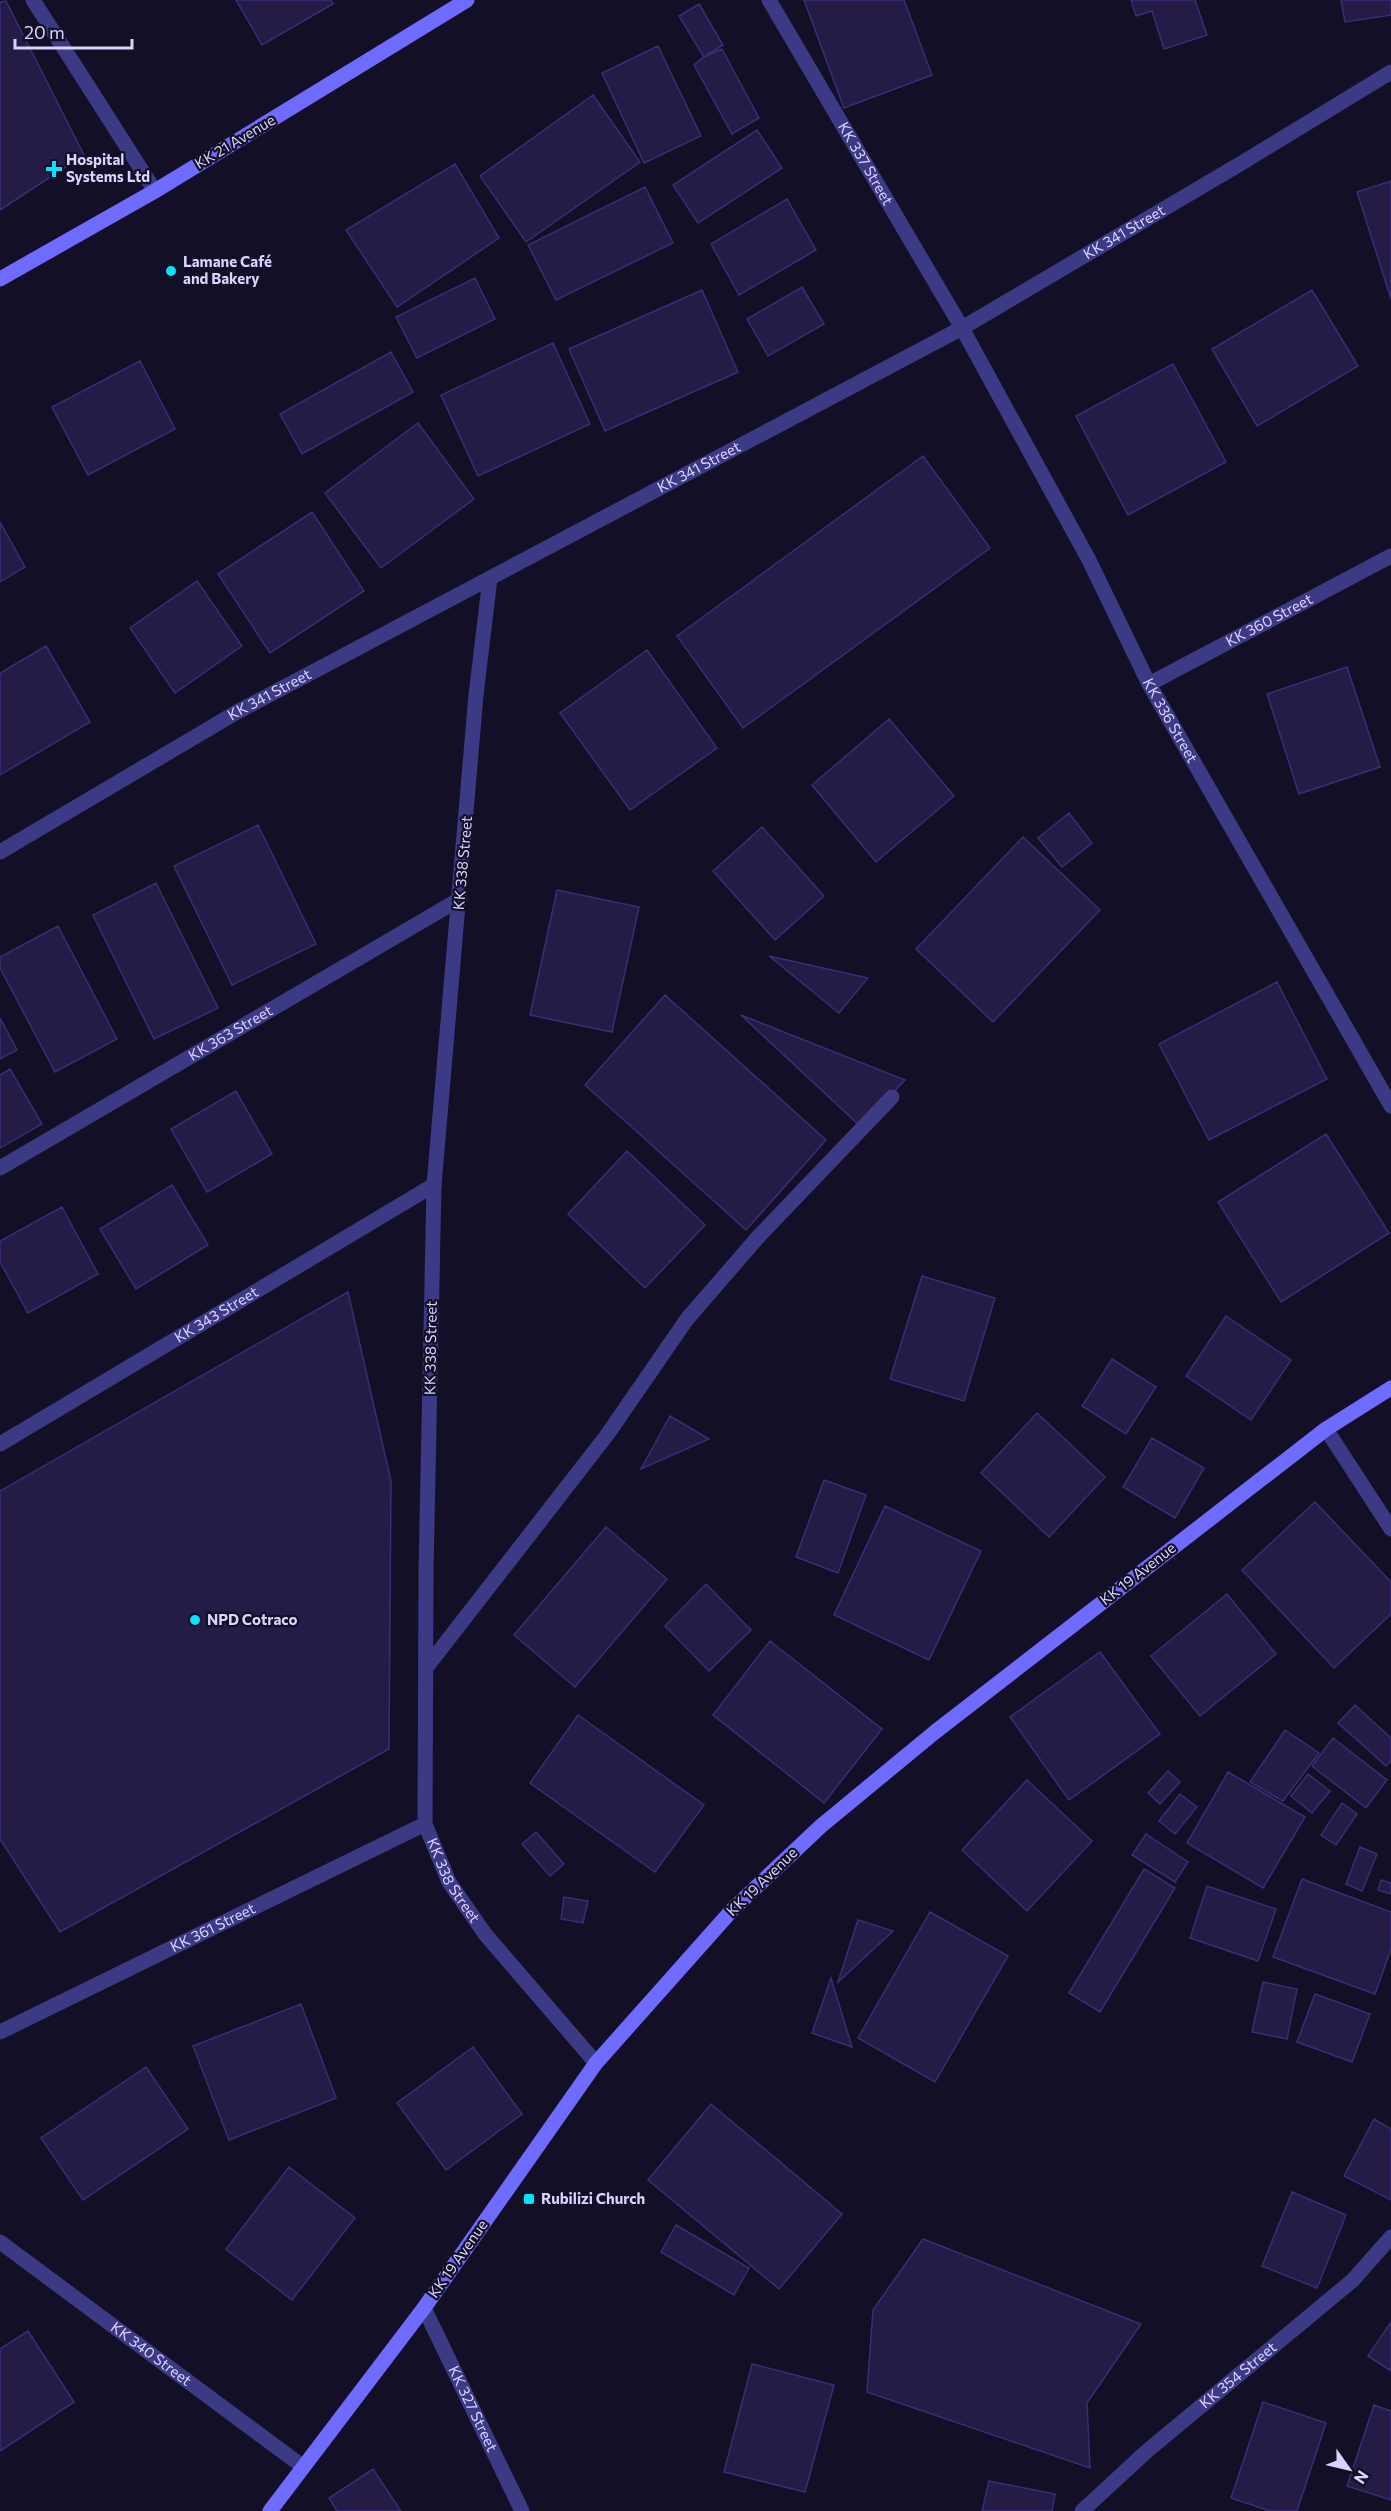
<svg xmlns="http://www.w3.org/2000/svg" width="1391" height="2511" font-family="Commissioner,sans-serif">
  <rect width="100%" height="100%" fill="#130f26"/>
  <path fill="#241b47" stroke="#3b2d73" stroke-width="1.5" d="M236,0H331L333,4L262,45Z
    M804,0H904L932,75L844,108Z
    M1131,0H1195L1207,35L1164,49L1152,11L1136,16Z
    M1341,0H1391V15L1345,22Z
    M6,1L84,155L0,210V2Z
    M699,4L723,45L704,57L679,16Z
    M658,46L701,136L644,163L602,73Z
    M722,49L759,118L732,134L694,65L704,57Z
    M593,95L640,162L526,242L480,176Z
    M757,130L782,168L698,223L673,185Z
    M455,164L499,238L397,307L346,230Z
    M1391,181V299L1357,192Z
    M645,187L673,243L556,300L528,245Z
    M787,199L816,250L739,295L711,244Z
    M475,278L495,319L417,358L396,317Z
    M802,287L824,324L768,356L747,319Z
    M702,290L738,372L605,431L569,349Z
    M1312,290L1358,366L1257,426L1212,349Z
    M553,343L590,424L478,476L441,395Z
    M391,352L413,392L302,454L280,414Z
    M140,361L175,429L88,475L52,407Z
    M1173,364L1226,462L1128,515L1076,416Z
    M418,423L474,499L381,568L325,493Z
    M923,456L990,548L743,728L677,636Z
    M312,512L364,591L270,653L218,574Z
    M0,522L25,567L0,582Z
    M197,581L242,646L175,693L130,628Z
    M46,646L90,722L0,775V673Z
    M647,650L717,748L630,810L560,713Z
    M1347,667L1380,767L1299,794L1267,694Z
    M889,719L954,796L876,862L812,785Z
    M1069,813L1092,843L1062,867L1038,838Z
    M258,825L316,944L232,985L174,866Z
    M762,827L824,896L775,940L713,871Z
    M1023,837L1100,910L993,1022L916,949Z
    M156,883L218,1008L154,1039L93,915Z
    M557,890L639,907L612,1032L530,1015Z
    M58,926L117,1039L55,1072L0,968V957Z
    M769,956L868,978L839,1013Z
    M1277,982L1327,1079L1209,1140L1159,1044Z
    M665,995L826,1140L746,1230L585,1085Z
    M741,1015L905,1080L861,1127Z
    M0,1018L17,1050L0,1059Z
    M10,1069L42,1124L0,1148V1075Z
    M236,1091L272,1154L207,1192L171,1129Z
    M1326,1134L1389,1233L1281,1302L1218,1202Z
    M627,1151L705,1225L645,1288L568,1214Z
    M172,1185L208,1245L136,1289L100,1229Z
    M62,1207L98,1274L28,1313L0,1262V1241Z
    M922,1276L995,1298L964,1401L890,1379Z
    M348,1292L391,1481L389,1749L60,1932L0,1839V1491Z
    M1226,1316L1291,1360L1251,1420L1186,1376Z
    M1112,1359L1156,1387L1126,1434L1082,1406Z
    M1037,1413L1105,1477L1049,1537L981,1473Z
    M670,1416L709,1439L641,1469Z
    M1152,1438L1204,1468L1175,1518L1123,1487Z
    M824,1480L866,1495L838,1573L796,1557Z
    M1315,1502L1391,1582V1614L1334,1668L1242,1570Z
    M885,1506L981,1551L929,1660L834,1615Z
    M606,1527L667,1579L575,1687L514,1635Z
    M706,1584L751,1630L709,1671L665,1626Z
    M1227,1594L1276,1654L1200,1716L1151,1656Z
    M770,1641L882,1729L824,1803L713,1715Z
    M1100,1652L1160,1734L1069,1800L1010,1717Z
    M1355,1705L1391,1738V1760L1386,1766L1338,1723Z
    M578,1715L704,1805L655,1872L530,1783Z
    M1285,1730L1319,1753L1283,1801L1250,1782Z
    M1333,1738L1387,1780L1366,1808L1312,1766Z
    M1168,1771L1180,1782L1160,1804L1148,1793Z
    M1228,1772L1305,1817L1263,1888L1187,1843Z
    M1308,1774L1330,1791L1312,1813L1291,1796Z
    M1027,1780L1092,1841L1027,1911L962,1850Z
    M1180,1794L1197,1807L1175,1834L1159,1821Z
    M1342,1803L1357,1814L1336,1845L1321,1835Z
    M536,1832L564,1864L550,1876L522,1844Z
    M1146,1834L1188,1862L1175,1882L1132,1855Z
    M1360,1847L1377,1854L1362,1891L1346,1884Z
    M1144,1869L1175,1888L1100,2012L1069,1993Z
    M1302,1879L1391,1912V1949L1375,1994L1273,1957Z
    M1381,1880L1391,1883V1894L1378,1890Z
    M1207,1886L1276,1909L1258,1961L1190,1938Z
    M564,1897L588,1901L583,1923L561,1919Z
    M930,1912L1008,1956L935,2082L858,2038Z
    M858,1920L893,1931L838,1982Z
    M831,1978L852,2047L812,2033Z
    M1263,1982L1297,1989L1287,2039L1252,2032Z
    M1315,1994L1370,2014L1352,2062L1297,2042Z
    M301,2004L336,2098L229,2140L193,2046Z
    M473,2047L522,2114L446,2170L397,2103Z
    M146,2067L188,2129L83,2200L41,2138Z
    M711,2104L842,2214L779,2289L648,2180Z
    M1374,2119L1391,2129V2200L1344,2176Z
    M289,2167L355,2218L292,2300L226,2249Z
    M1292,2192L1346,2215L1317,2288L1262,2266Z
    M676,2225L749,2268L734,2295L661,2252Z
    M923,2239L1141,2324L1087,2403L1090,2468L867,2392L873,2310Z
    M1391,2322V2371L1368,2356Z
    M28,2331L74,2402L0,2451V2349Z
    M752,2364L834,2385L805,2492L724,2472Z
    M1263,2402L1326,2423L1297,2511H1270L1231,2498Z
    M1374,2405L1391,2411V2500L1347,2486Z
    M373,2469L401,2511H337L329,2498Z
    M989,2481L1055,2494L1052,2511H982Z"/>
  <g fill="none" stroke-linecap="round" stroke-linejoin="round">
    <g stroke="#3d3a85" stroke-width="15">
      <path d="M33,0L155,191"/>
      <path id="s1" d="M769,0L962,328L1089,560L1149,684L1391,1106"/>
      <path id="s2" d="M490,578L476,695L434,1185L426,1570L425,1824L449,1882L485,1934L596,2063"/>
      <path id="s3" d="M1149,684L1391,556"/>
      <path id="s4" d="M0,852L237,712L962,328L1240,164L1391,72"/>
      <path id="s5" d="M0,1168L460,899"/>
      <path d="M1326,1429L1391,1529"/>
      <path id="s6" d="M0,1444L434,1185"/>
      <path d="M426,1668L607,1435L687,1319L759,1236L892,1097"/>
      <path id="s7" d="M0,2032L425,1824"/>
      <path id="s8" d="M0,2242L302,2466"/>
      <path id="s9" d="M424,2308L522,2511"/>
      <path id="s10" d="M1082,2511L1147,2451L1353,2280L1391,2237"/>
    </g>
    <path stroke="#6f6bff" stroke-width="15" d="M0,279L155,191L467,0
      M270,2511L424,2308L596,2063L733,1909L821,1826L935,1732L1326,1429L1391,1388"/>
  </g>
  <g fill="#00e5ff" stroke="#130f26" stroke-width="2">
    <path d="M51 160h6v6h6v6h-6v6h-6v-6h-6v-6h6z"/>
    <circle cx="171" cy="271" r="6"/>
    <circle cx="195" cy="1620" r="6"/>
    <rect x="523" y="2193" width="12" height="12" rx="3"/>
  </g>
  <g text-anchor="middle" stroke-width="4.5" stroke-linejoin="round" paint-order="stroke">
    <g font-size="15" fill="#d9d4ff" stroke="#130f26">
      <text transform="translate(235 142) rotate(-31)" y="5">KK 21 Avenue</text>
      <text dy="5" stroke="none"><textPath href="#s1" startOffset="190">KK 337 Street</textPath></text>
      <text dy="5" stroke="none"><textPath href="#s4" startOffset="1284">KK 341 Street</textPath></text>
      <text dy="5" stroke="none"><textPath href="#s4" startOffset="798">KK 341 Street</textPath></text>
      <text dy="5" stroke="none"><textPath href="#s3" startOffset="136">KK 360 Street</textPath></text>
      <text dy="5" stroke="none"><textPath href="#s4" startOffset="312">KK 341 Street</textPath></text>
      <text dy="5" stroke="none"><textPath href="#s1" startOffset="825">KK 336 Street</textPath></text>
      <text transform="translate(463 863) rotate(-85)" y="5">KK 338 Street</text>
      <text dy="5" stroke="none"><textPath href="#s5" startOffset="267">KK 363 Street</textPath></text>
      <text dy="5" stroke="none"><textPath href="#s6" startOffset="252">KK 343 Street</textPath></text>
      <text transform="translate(431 1348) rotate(-89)" y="5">KK 338 Street</text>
      <text transform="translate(1138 1574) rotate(-38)" y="5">KK 19 Avenue</text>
      <text dy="5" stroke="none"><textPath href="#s2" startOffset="1312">KK 338 Street</textPath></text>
      <text transform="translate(762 1882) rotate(-44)" y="5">KK 19 Avenue</text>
      <text dy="5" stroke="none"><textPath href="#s7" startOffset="237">KK 361 Street</textPath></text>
      <text transform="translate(458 2259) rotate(-55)" y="5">KK 19 Avenue</text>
      <text dy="5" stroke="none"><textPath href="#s8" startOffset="188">KK 340 Street</textPath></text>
      <text dy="5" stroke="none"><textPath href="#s10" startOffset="207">KK 354 Street</textPath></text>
      <text dy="5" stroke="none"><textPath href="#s9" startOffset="112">KK 327 Street</textPath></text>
    </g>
    <g font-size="15" font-weight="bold" fill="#d9d4ff" stroke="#130f26" text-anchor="start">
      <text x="66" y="165">Hospital<tspan x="66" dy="17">Systems Ltd</tspan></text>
      <text x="183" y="267">Lamane Café<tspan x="183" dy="17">and Bakery</tspan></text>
      <text x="207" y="1625">NPD Cotraco</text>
      <text x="541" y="2204">Rubilizi Church</text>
    </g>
  </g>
  <g transform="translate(1349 2469) rotate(124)" stroke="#130f26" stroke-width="4.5" paint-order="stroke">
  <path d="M0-4.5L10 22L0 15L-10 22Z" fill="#d9d4ff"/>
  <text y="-9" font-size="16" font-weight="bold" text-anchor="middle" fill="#d9d4ff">N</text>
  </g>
  <path d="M15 39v9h117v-9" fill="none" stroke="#d9d4ff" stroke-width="3"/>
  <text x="24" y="39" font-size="18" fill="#d9d4ff" stroke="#130f26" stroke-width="4.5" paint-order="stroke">20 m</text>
</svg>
